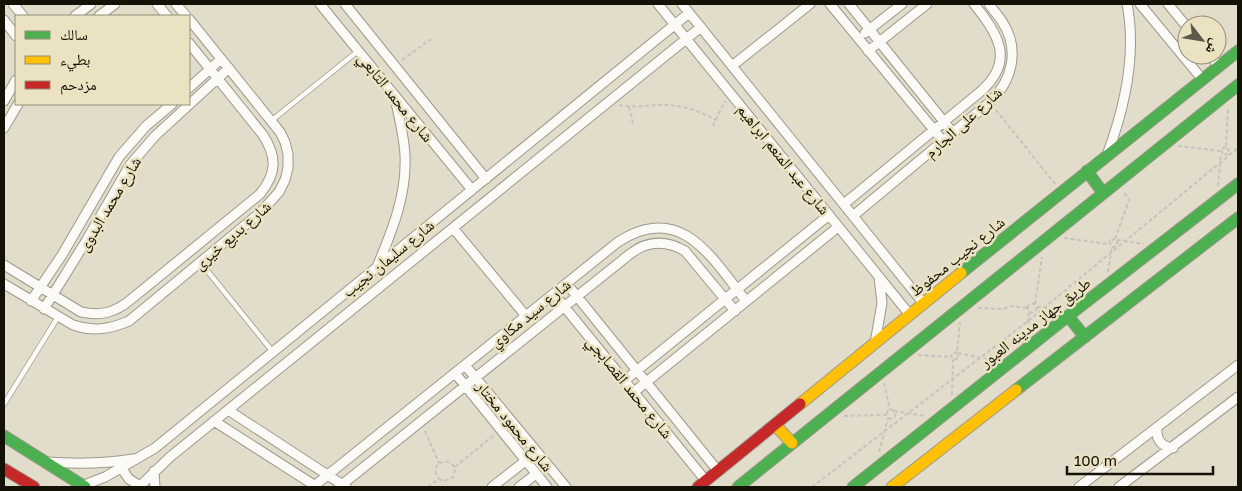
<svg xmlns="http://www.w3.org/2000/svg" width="1242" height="491" font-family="'Golos Text','Noto Naskh Arabic',sans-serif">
  <rect width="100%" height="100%" fill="#e2ddcb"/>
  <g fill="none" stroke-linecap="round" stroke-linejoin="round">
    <g stroke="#9d998c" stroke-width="6">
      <path id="lane" d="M271,121L358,51
        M201,263L273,352
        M4,404L58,317"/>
    </g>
    <g stroke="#9d998c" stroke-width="11">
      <path id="street" d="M13,4L23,16
        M157,4L167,16
        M176,4L186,16
        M320,4L472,190
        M345,4L486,179
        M658,4L910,315
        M682,4L924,304
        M830,4L943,141
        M849,4L953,133
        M1140,4L1202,79
        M1168,4L1187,27
        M75,16L91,4
        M99,16L115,4
        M4,20L16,36
        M865,33L902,4
        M868,51L927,4
        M1209,55L1219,66
        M732,66L810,4
        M189,88L221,59
        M4,101L16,80
        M4,128L18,104
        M1107,155C1125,107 1137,55 1127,4
        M844,204L980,92C1016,61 998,34 974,4
        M853,216L990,102C1012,81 1020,50 1003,23C999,16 993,10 989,4
        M453,228L526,316
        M4,265L81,312C100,316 114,313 129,301L260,194C277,173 277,157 263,135L189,43
        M377,267C392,231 407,195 405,155C404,136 399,117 395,98
        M4,284L73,325C93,332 110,329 129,321L261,212L279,192L285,180L288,168V154L285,142L280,132L189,19
        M567,284L718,471
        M554,294L706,481
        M31,301L62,255L119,157L146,126L172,104
        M44,309L86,241L130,165L155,136L229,68
        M875,343L882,303L879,277
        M465,365L566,487
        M455,373L547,487
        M624,381L829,215
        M634,392L838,227
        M228,410L346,487
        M214,421L317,487
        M1157,429C1156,440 1162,447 1173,448
        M47,462C77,464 104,464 133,459
        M122,469L129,479L140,486
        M154,471L155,487
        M314,486L618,242C681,201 712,258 746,301
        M79,487L105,477L155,448L689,13
        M139,487L170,457L701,27
        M339,487L630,254C648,240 666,240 685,251L735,311
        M492,487L537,452
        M519,487L536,474
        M1079,487L1238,365
        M1119,487L1238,397"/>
    </g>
    <g stroke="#9d998c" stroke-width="13">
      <path id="fast" d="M1087,171L1103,193
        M961,273L1238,51
        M1068,316L1085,337
        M1016,390L1238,218
        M4,436L85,487
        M738,487L1238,85
        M853,487L1068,316L1238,184"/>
    </g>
    <g stroke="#9d998c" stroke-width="13">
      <path id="slow" d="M800,404L961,273
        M775,425L792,443
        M892,487L1016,390"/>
    </g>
    <g stroke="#9d998c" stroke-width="13">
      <path id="jam" d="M4,469L34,487
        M698,487L800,404"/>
    </g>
    <path stroke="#c6c3bd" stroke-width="2" stroke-dasharray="4 2.5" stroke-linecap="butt" d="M402,60L431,39
      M619,105C633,108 645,105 658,105C679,104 698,110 716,120
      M629,107L633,123
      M996,110L1055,184
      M713,126L725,101
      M1178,146L1220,151
      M1226,147L1221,149L1223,155L1228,154L1229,150L1226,147L1228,107
      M1218,186L1221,154
      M1064,238L1109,244
      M1115,239L1109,241L1112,247H1114L1118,244L1115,239L1129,200L1123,191
      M1117,240L1144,244
      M1108,272L1112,247
      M1027.5 308a4.5 4.5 0 1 1 9 0a4.5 4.5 0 1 1-9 0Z
      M1035,304L1042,257
      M1037,307L1059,309
      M978,308L1004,309L1010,306L1028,308
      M1027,336L1029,310
      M957,352L951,355L953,360L959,358L957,352L960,322
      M958,353L995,361
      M918,355L950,357
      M884,383L890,410
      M952,395L953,360
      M886.5 414a4.5 4.5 0 1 1 9 0a4.5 4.5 0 1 1-9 0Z
      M894,411L926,416
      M844,416L886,415
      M425,431L439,463
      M879,452L888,418
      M455,467L494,435
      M428,487L439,479L444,481L453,477C463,455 424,458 439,479
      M812,487L1028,321L1238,148"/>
    <use href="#lane" stroke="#fbfaf7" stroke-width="4.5"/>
    <use href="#street" stroke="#fbfaf7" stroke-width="9"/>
    <use href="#fast" stroke="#4caf50" stroke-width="11"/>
    <use href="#slow" stroke="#ffc107" stroke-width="11"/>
    <use href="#jam" stroke="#c62828" stroke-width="11"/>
  </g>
  <g text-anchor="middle" stroke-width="5" stroke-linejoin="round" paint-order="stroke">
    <g font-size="16" fill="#141106" stroke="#ebe2c2">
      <text transform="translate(396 97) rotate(51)" y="6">شارع محمد التابعي</text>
      <text transform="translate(963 122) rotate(-42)" y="6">شارع على الجارم</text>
      <text transform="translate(784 159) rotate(51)" y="6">شارع عبد المنعم ابراهيم</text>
      <text transform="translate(109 204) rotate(-59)" y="6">شارع محمد البدوى</text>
      <text transform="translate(232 235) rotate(-41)" y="6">شارع بديع خيرى</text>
      <text transform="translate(957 256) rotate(-39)" y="6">شارع نجيب محفوظ</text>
      <text transform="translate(388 258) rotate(-39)" y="6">شارع سليمان نجيب</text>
      <text transform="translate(530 313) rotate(-39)" y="6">شارع سيد مكاوي</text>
      <text transform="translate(1035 322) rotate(-38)" y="6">طريق جهاز مدينه العبور</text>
      <text transform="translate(630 387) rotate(51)" y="6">شارع محمد القصابجي</text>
      <text transform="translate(515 426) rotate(51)" y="6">شارع محمود مختار</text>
    </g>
  </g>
  <rect width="1242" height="491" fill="none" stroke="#141106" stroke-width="10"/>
  <rect x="15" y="15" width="175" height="90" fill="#ebe2c2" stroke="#958e77"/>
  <rect x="25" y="31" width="25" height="8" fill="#4caf50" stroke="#958e77"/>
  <text x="60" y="40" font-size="15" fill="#141106">سالك</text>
  <rect x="25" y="56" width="25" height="8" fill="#ffc107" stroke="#958e77"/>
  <text x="60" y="65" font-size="15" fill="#141106">بطيء</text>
  <rect x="25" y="81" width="25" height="8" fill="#c62828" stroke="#958e77"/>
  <text x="60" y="90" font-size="15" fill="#141106">مزدحم</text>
  <g transform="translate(1202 40) rotate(121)"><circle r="24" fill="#ebe2c2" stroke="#958e77"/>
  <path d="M0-4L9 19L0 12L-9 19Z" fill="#5c584b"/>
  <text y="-8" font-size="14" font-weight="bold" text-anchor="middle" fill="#141106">ش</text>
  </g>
  <path d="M1067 466v8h146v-8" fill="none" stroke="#141106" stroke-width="2.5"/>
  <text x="1074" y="466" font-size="15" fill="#141106" stroke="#ebe2c2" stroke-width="4" paint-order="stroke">100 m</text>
</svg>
